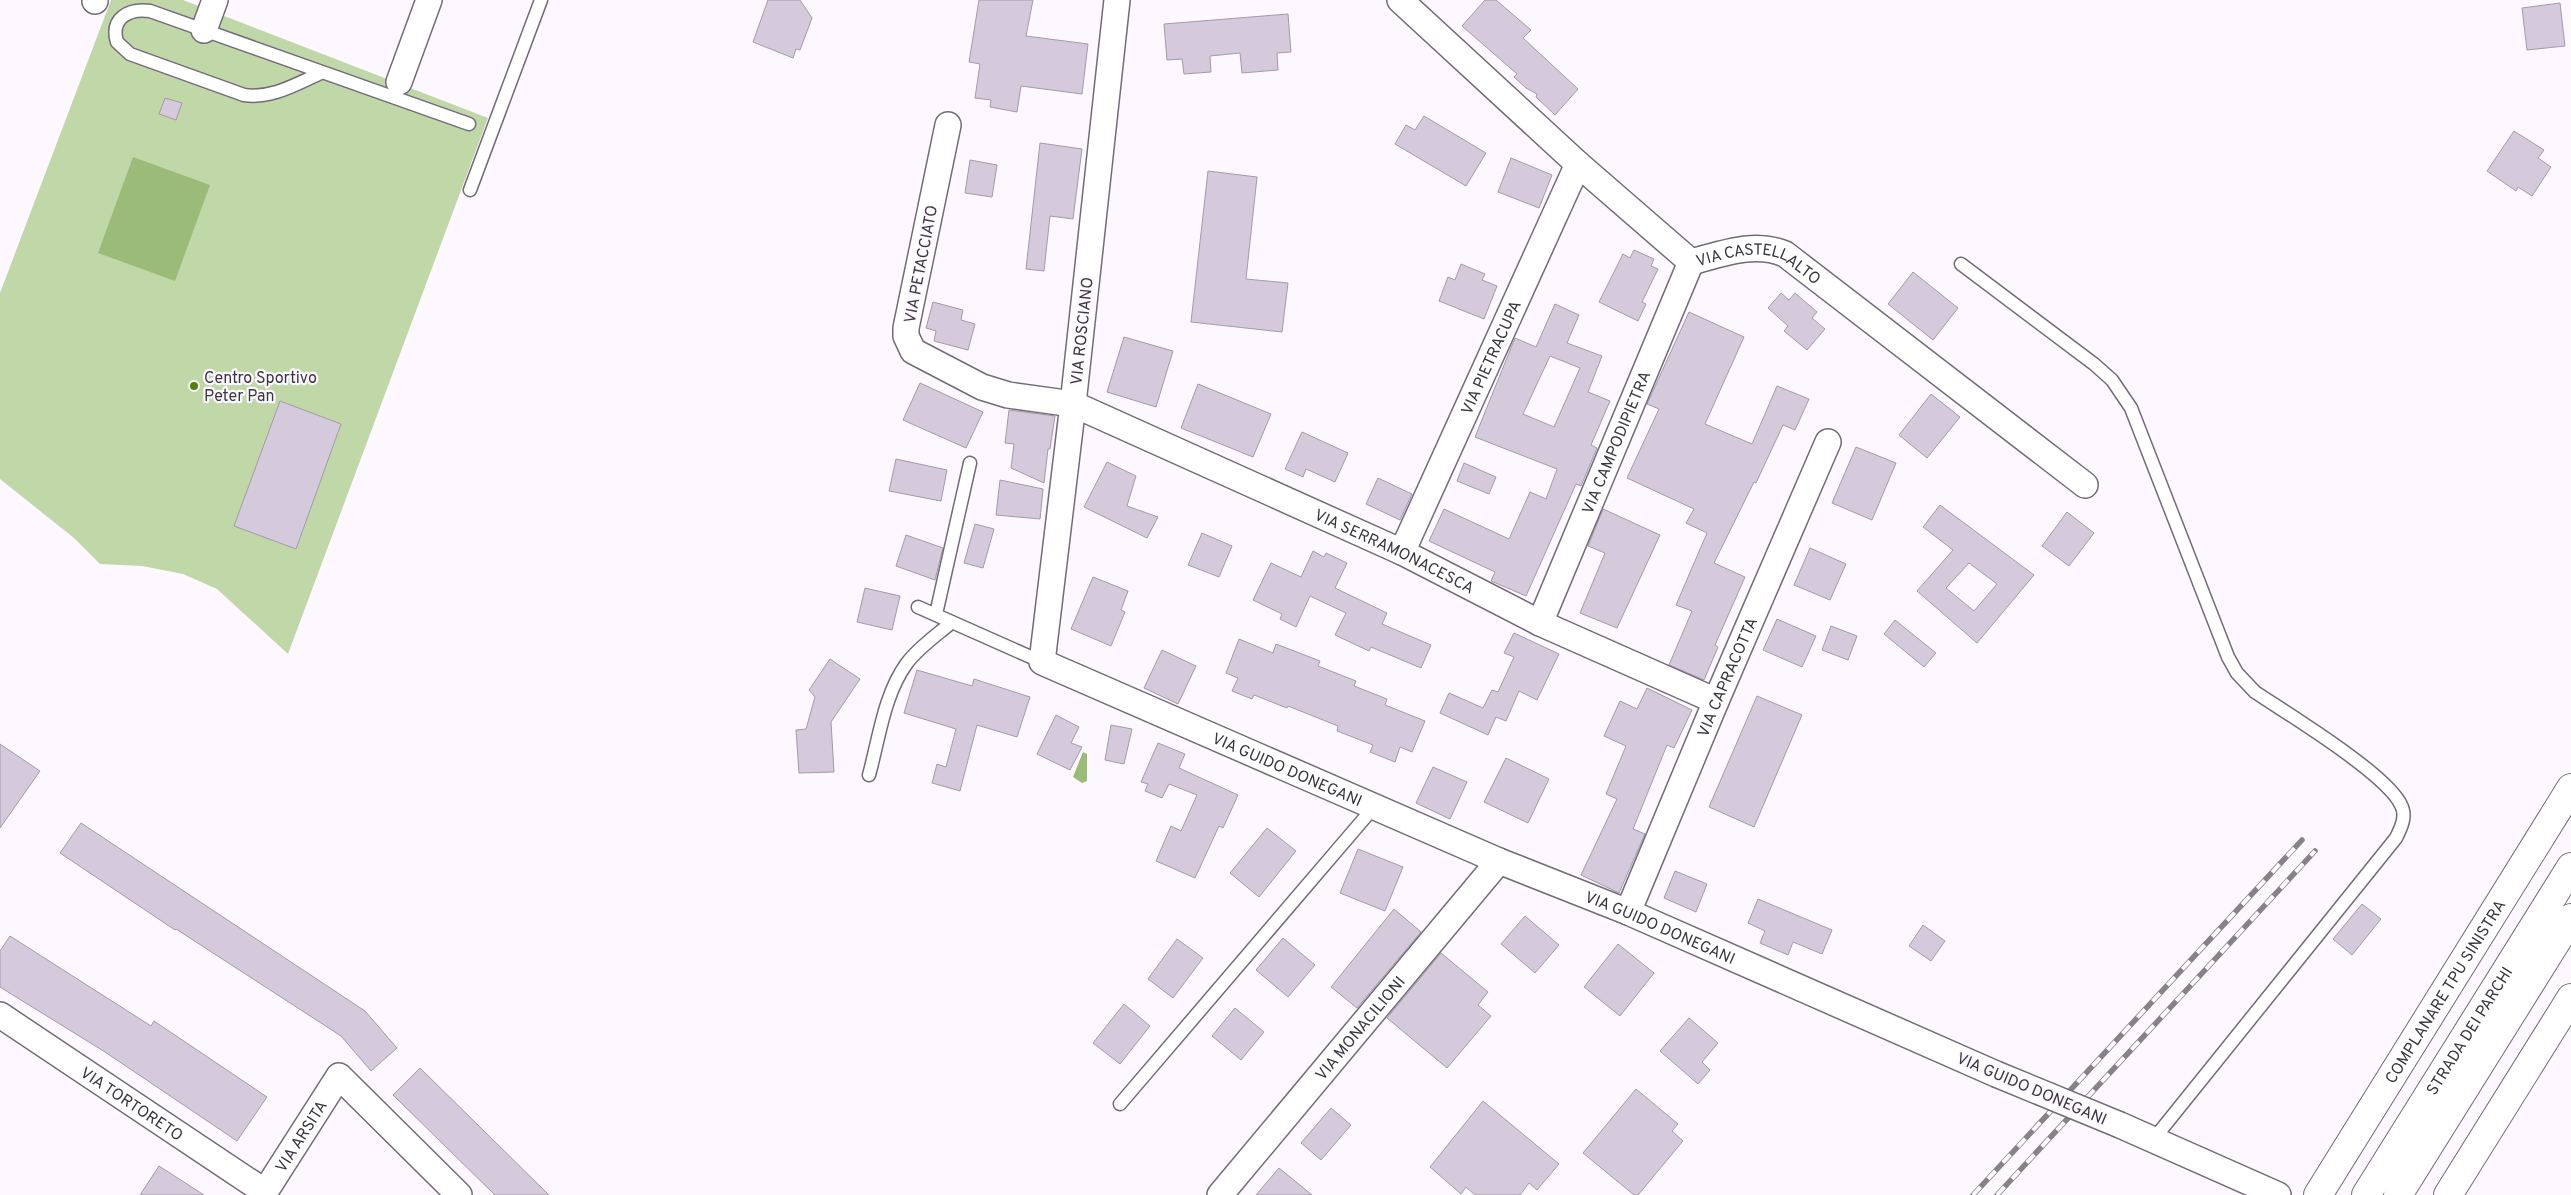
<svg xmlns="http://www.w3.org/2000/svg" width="2571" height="1195" font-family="Overpass,sans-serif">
  <rect width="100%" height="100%" fill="#fdf8ff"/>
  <path fill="#c0d8a8" d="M111,0H183L488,118L288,654L217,589L183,574L142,566L100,564L74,538L0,479V293Z"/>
  <path fill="#9abc78" d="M133,157L210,185L175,281L98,253Z
    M1083,752L1087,754V781L1082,783L1073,777Z"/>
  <path fill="#d5cadb" stroke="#a499a9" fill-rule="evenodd" d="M768,0H800L812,18L800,50L796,49L793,58L753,42Z
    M979,0H1033L1026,36L1088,44L1082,94L1021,86L1017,112L990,107L991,100L975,98L980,64L969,62Z
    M1485,0H1496L1531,30L1523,38L1578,89L1555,115L1536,97L1537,94L1526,88L1514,77L1517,74L1462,26Z
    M2560,3L2565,46L2527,50L2522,8Z
    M1288,14L1291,52L1277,53L1278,70L1242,73L1240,53L1210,56L1211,72L1184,74L1182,59L1167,60L1164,24Z
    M165,98L182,103L176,120L159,114Z
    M1424,116L1486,153L1466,186L1395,144L1406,125L1415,130Z
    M2514,131L2544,150L2538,158L2551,167L2532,196L2518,187L2516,191L2487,171Z
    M1040,143L1082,149L1073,219L1050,216L1044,271L1026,269Z
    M1511,158L1552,175L1539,208L1498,192Z
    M970,160L997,165L992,197L965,193Z
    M1208,171L1257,177L1246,279L1288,283L1282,332L1191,322Z
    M1634,250L1654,259L1651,266L1658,269L1642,302L1646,304L1638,321L1599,302L1623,254L1630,258Z
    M1461,264L1485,274L1482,280L1497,286L1484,319L1439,301L1448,277L1455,280Z
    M1913,272L1958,308L1933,340L1888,304Z
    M1781,293L1789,300L1795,293L1817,312L1812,318L1825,329L1807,350L1784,331L1788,326L1768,308Z
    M933,302L963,310L961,320L975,324L968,350L934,341L936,331L926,328Z
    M1555,304L1579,315L1567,343L1602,356L1588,392L1610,401L1591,445L1597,448L1581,486L1576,484L1526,596L1491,581L1495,572L1429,541L1444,509L1509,539L1530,492L1546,499L1557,469L1475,437L1515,338L1536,347ZM1550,356L1580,368L1554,427L1523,414Z
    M1689,312L1744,337L1705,424L1752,444L1777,386L1809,399L1795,430L1783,425L1756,483L1754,482L1714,563L1745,577L1715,645L1718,647L1704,680L1669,665L1692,611L1676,605L1707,533L1686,523L1694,509L1627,478L1659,409L1647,404Z
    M1124,337L1173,351L1156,407L1107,392Z
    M920,383L983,412L966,448L903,420Z
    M1198,384L1271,414L1253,457L1181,428Z
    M1931,394L1960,417L1927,458L1899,435Z
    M280,401L341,424L296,549L234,526Z
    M1009,410L1055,416L1050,449H1048L1044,483L1011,468L1014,444L1005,443Z
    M1302,432L1348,453L1335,482L1306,469L1303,477L1285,469Z
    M1856,447L1896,463L1872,520L1832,503Z
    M896,459L947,470L941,501L889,491Z
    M1107,462L1136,476L1127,506L1158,517L1147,538L1084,507Z
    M1464,463L1496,477L1489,494L1457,481Z
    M1378,478L1412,494L1400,520L1366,504Z
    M1000,480L1043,489L1040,519L996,515Z
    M1940,505L2034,575L1977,643L1917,591L1953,550L1923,527ZM1969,563L1997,584L1974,611L1946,588Z
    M1603,509L1660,535L1617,628L1580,613L1605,553L1588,546Z
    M2067,512L2094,533L2069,566L2042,546Z
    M975,524L994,529L983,568L964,563Z
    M1202,533L1232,546L1219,577L1188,565Z
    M906,535L943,548L935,580L896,566Z
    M1810,548L1846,564L1830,600L1794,585Z
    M1313,551L1324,557L1326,553L1347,563L1335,588L1387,613L1382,624L1431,645L1421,668L1371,647L1369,651L1335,635L1346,613L1310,596L1296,627L1280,619L1282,614L1253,600L1271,563L1301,577Z
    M1093,577L1128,591L1121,610L1125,612L1111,646L1071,629Z
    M865,588L900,596L892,630L857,622Z
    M1777,619L1816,636L1802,667L1763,650Z
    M1895,620L1936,653L1924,667L1884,634Z
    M1831,626L1857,636L1848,660L1822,650Z
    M1514,633L1559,654L1537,700L1519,691L1506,721L1496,717L1488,735L1440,713L1449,693L1483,708L1492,690L1498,692L1514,657L1504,653Z
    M1239,639L1273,653L1276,644L1320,661L1318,666L1356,681L1354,686L1387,699L1385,705L1425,721L1412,752L1400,747L1395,762L1370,752L1373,745L1337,731L1338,726L1288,706L1287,708L1254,695L1252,699L1232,691L1238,678L1226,673Z
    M1162,650L1196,666L1178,704L1144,688Z
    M830,659L860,679L831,722L834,772L799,773L796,730L806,729L815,697L809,690Z
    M917,670L972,686L974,679L1030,697L1017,737L977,725L960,791L932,783L937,764L946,767L956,729L904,713Z
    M1647,688L1692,710L1674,748L1667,745L1633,829L1645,834L1619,893L1581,875L1617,799L1606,794L1626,746L1604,736L1620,701L1637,709Z
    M1757,696L1802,715L1754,827L1709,807Z
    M1056,715L1079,727L1071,743L1082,747L1070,770L1037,754Z
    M1111,725L1132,729L1124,764L1105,760Z
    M1158,743L1185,754L1179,768L1238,795L1223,828L1219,826L1195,878L1156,861L1171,826L1181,831L1197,795L1169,784L1162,798L1145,791L1148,784L1141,782Z
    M0,744L40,771L0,828Z
    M1506,758L1549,779L1528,823L1484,802Z
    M1433,767L1467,782L1450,819L1416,803Z
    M81,823L365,1011L397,1048L371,1071L341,1036L176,929L175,930L60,853Z
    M1267,828L1296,851L1259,897L1230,873Z
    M1358,849L1403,867L1385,911L1340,893Z
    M1675,871L1707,884L1696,912L1664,898Z
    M1758,899L1832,930L1822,954L1793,942L1788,955L1760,943L1765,931L1748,923Z
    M2362,904L2381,919L2352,955L2333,939Z
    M1394,909L1421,932L1357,1008L1331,987Z
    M1525,916L1559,945L1535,973L1501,944Z
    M1923,925L1945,941L1931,961L1909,946Z
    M10,936L151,1026L154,1021L267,1097L237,1141L105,1052L0,987V951Z
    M1283,938L1315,965L1288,997L1256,970Z
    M1177,939L1203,958L1173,998L1148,979Z
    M1618,944L1654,973L1620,1016L1584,987Z
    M1441,953L1488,992L1478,1005L1491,1016L1447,1068L1387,1018Z
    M1124,1004L1150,1026L1120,1064L1093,1043Z
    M1235,1008L1264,1032L1241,1060L1212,1036Z
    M1689,1018L1718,1043L1702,1062L1710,1070L1698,1084L1660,1051Z
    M420,1068L549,1195H495L393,1095Z
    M1636,1089L1678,1124L1672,1131L1683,1141L1638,1195H1634L1583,1153Z
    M1483,1101L1559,1164L1537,1190L1529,1183L1520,1195H1475L1466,1187L1461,1194L1430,1167Z
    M1331,1108L1351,1125L1321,1160L1301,1143Z
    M159,1166L204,1195H140Z
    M1279,1168L1312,1195H1256Z"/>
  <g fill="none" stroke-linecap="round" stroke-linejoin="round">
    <g stroke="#746a79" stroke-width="15">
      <path id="lane" d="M321,73C296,84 272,99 244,95L130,54L117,42C110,18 129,8 150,11L469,124
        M470,190L541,0
        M1961,264L2094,364L2112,380L2131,408L2228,657L2237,673L2255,692C2288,714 2387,774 2401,805C2407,816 2401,828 2396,838L2153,1140
        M918,607L1042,662
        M936,614L970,463
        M869,775C879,739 884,694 907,663C919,647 937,635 952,622
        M1120,1104L1374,807"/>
    </g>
    <g stroke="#746a79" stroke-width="28">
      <g id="street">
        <path id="s1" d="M1117,0L1073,404L1042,662L1499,861L1628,912L1996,1074"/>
        <path id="s2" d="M1400,0L1578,164L1691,262C1722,254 1754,241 1785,254L2085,485"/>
        <path d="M95,1V0"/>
        <path d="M204,30L215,0"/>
        <path d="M399,82L429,0"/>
        <path id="s3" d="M948,125L906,328V336L913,351L982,387L1008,395L1073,404L1402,552L1540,623L1716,701"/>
        <path id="s4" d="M1402,552L1578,164"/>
        <path id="s5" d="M1540,623L1691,262"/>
        <path id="s6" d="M1628,912L1716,701L1828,442"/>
        <path id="s7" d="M0,1015L265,1192"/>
        <path d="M2120,1125L2278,1195"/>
        <path id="s8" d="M263,1195L339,1076L459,1195"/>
        <path id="s9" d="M1220,1195L1499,861"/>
      </g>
    </g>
    <g stroke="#746a79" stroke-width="30">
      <g id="highway">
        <path id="s10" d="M2318,1195L2571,788"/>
        <path id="s11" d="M2366,1195L2571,867"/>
        <path d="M2398,1195L2571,918"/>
        <path d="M2448,1195L2571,998"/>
      </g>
    </g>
    <use href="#lane" stroke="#fff" stroke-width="12"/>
    <use href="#street" stroke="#fff" stroke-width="25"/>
    <use href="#highway" stroke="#fff" stroke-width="28"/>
    <g stroke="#878289" stroke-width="5.5">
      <path id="rail" d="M1973,1195L2302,840
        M1997,1195L2315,851"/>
    </g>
    <use href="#rail" stroke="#fdf8ff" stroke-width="4" stroke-dasharray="11" stroke-linecap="butt"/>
    <g stroke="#746a79" stroke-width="28" stroke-linecap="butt">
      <path id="street-bridge" d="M1996,1074L2120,1125"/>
    </g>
    <use href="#street-bridge" stroke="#fff" stroke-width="25"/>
  </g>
  <circle fill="#55810a" stroke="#fdf8ff" stroke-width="2" cx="194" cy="386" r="5"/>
  <g text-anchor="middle" stroke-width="4.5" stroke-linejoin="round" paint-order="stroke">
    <g font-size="16" fill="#3a363d" stroke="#fdf8ff">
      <text transform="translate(920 264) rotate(-79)" y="6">VIA PETACCIATO</text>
      <text dy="6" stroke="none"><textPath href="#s2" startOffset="464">VIA CASTELLALTO</textPath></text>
      <text transform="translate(1081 331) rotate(-84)" y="6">VIA ROSCIANO</text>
      <text dy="6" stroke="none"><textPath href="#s4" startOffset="214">VIA PIETRACUPA</textPath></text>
      <text dy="6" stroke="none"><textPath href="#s5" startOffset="196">VIA CAMPODIPIETRA</textPath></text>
      <text dy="6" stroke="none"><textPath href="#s3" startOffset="756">VIA SERRAMONACESCA</textPath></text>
      <text dy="6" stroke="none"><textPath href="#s6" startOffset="255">VIA CAPRACOTTA</textPath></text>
      <text dy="6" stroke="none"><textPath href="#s1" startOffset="934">VIA GUIDO DONEGANI</textPath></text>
      <text dy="6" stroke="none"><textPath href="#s1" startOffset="1339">VIA GUIDO DONEGANI</textPath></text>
      <text dy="6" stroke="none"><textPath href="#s10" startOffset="240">COMPLANARE TPU SINISTRA</textPath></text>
      <text dy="6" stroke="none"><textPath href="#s9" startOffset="218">VIA MONACILIONI</textPath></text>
      <text dy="6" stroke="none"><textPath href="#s11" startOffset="194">STRADA DEI PARCHI</textPath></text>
      <text transform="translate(2032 1088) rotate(23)" y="6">VIA GUIDO DONEGANI</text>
      <text dy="6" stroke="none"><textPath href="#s7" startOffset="159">VIA TORTORETO</textPath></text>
      <text dy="6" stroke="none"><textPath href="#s8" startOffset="70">VIA ARSITA</textPath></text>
    </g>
    <g font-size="16" fill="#3a363d" stroke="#fdf8ff" text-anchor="start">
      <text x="204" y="383">Centro Sportivo<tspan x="204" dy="18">Peter Pan</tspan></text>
    </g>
  </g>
</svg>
